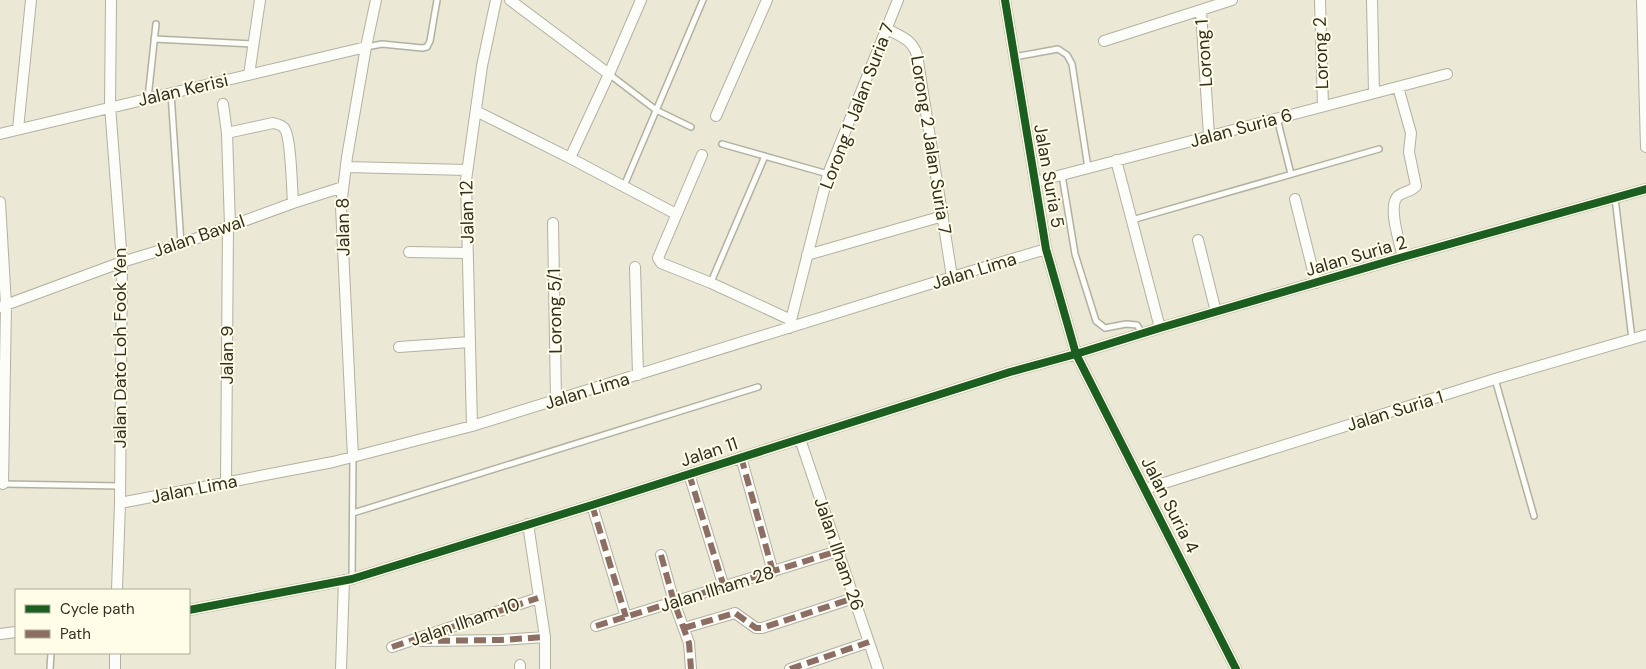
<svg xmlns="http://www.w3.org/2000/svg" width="1646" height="669" font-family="'DM Sans',sans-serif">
  <rect width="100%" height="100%" fill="#ebe9d5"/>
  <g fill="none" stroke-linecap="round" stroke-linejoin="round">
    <g stroke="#b2b1a1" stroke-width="8">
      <path id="lane" d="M154,39L253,44
        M366,47L382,44L422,48L427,47L430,41L437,0
        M1014,57L1058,49L1067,55L1072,64L1088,168
        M609,74L656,110L691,127
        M171,93L181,244
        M148,98L156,24
        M1277,118L1291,174
        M722,144L828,174
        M1062,175L1075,254L1096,321L1105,328L1126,324L1137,325L1142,333
        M624,186L703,0
        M1615,198L1632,339
        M1132,220L1379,149
        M711,282L765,156
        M1495,379L1534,516
        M3,484L120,486
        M353,513L758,387
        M352,579L353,457
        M50,669L51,653"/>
    </g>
    <g stroke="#b2b1a1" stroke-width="12">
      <path id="street" d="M111,0L110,106L122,262L120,503L117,590
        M510,0L609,74
        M1005,0L1046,249L1076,354L1236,669
        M1320,0L1323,106
        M1372,0L1374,93
        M1642,0L1646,147
        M1201,11L1209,136
        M887,29C900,36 912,39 917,55L952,277
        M1104,41L1232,0
        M249,75L260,0
        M1398,87L1411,133L1409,152L1416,186C1411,192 1404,191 1398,196C1387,206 1400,244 1403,257
        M223,104L227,133L230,226
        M476,111L570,158L676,214
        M716,116L767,0
        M18,129L31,0
        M227,133L273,123C277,124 282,125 284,128C291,135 292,190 293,203
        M0,134L366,47
        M702,155L658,258L661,263L711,283L791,320
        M570,158L609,74L641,0
        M1116,160L1160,328
        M346,167L467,170
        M1035,182L1447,74
        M1295,199L1316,283
        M0,202L6,305L3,484
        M553,223L556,400
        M1198,240L1216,312
        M409,252L467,253
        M807,255L943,216
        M635,267L638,375
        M0,307L122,262L181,244L293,203L343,187
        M789,328L828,174L898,0
        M399,347L470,342
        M472,426L466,180L482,66L496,0
        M800,439L878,669
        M353,457L341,206L347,157L366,47L376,0
        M741,457L773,572
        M689,474L724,587
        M226,482L228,227
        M1145,489L1495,379L1646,335
        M120,503L333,462L472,426L952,277L1046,249
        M592,505L626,617
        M528,524L545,637V669
        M661,555L674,602L689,643L691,669
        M189,610L352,579L592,505L1010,372L1076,354L1160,328L1403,257L1646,189
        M596,626L838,551
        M684,628L735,613L756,628H762L854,598
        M0,634L16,632
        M421,641L501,640L545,637
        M392,647L538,598
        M520,665V669
        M115,669V653
        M341,669L344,580
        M790,669L869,642"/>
    </g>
    <use href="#lane" stroke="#fcfcf9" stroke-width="5"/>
    <use href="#street" stroke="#fcfcf9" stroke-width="10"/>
    <path stroke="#8d6e63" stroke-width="6" stroke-dasharray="12 6" stroke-linecap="butt" d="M741,457L773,572
      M689,474L724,587
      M592,505L626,617
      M661,555L674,602L689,643L691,669
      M596,626L838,551
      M684,628L735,613L756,628H762L854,598
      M420,641L501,640L545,637
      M392,647L538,598
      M790,669L869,642"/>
    <g stroke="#fffde8" stroke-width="11">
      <path id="cycleway" d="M1005,0L1046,249L1076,354L1236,669
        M189,610L352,579L592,505L1010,372L1076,354L1160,328L1403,257L1646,189"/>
    </g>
    <use href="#cycleway" stroke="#1b5e20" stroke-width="8"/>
  </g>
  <g text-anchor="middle" stroke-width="4" stroke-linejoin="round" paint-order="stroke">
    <g font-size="18" fill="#302f21" stroke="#fffde8">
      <text transform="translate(1204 53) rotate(-94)" y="6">Lorong 1</text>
      <text transform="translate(1321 53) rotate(-92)" y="6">Lorong 2</text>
      <text transform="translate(183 90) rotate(-13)" y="6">Jalan Kerisi</text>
      <text transform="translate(857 106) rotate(-69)" y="6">Lorong 1 Jalan Suria 7</text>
      <text transform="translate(1241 128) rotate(-15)" y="6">Jalan Suria 6</text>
      <text transform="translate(931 145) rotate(81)" y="6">Lorong 2 Jalan Suria 7</text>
      <text transform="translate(1049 176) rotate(80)" y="6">Jalan Suria 5</text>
      <text transform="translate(467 212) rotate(-91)" y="6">Jalan 12</text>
      <text transform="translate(343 227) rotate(-91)" y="6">Jalan 8</text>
      <text transform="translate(199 236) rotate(-19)" y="6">Jalan Bawal</text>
      <text transform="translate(1356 256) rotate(-16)" y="6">Jalan Suria 2</text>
      <text transform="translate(974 271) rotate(-17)" y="6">Jalan Lima</text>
      <text transform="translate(555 311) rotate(-91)" y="6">Lorong 5/1</text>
      <text transform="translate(120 348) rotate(-90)" y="6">Jalan Dato Loh Fook Yen</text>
      <text transform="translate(227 355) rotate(-90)" y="6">Jalan 9</text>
      <text transform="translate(587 391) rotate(-17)" y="6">Jalan Lima</text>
      <text transform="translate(1395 411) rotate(-17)" y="6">Jalan Suria 1</text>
      <text transform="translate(709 452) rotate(-18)" y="6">Jalan 11</text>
      <text transform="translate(194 489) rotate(-11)" y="6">Jalan Lima</text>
      <text transform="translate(1170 505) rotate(63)" y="6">Jalan Suria 4</text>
      <text transform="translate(839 554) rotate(71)" y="6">Jalan Ilham 26</text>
      <text transform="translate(717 589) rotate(-17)" y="6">Jalan Ilham 28</text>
      <text transform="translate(465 622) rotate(-19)" y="6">Jalan Ilham 10</text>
    </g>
  </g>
  <rect x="15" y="589" width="175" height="65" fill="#fffde8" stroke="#acab98"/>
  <rect x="25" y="605" width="25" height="8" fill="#1b5e20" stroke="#acab98"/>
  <text x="60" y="614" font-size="15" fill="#302f21">Cycle path</text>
  <rect x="25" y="630" width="25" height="8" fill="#8d6e63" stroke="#acab98"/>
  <text x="60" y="639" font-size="15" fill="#302f21">Path</text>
</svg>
